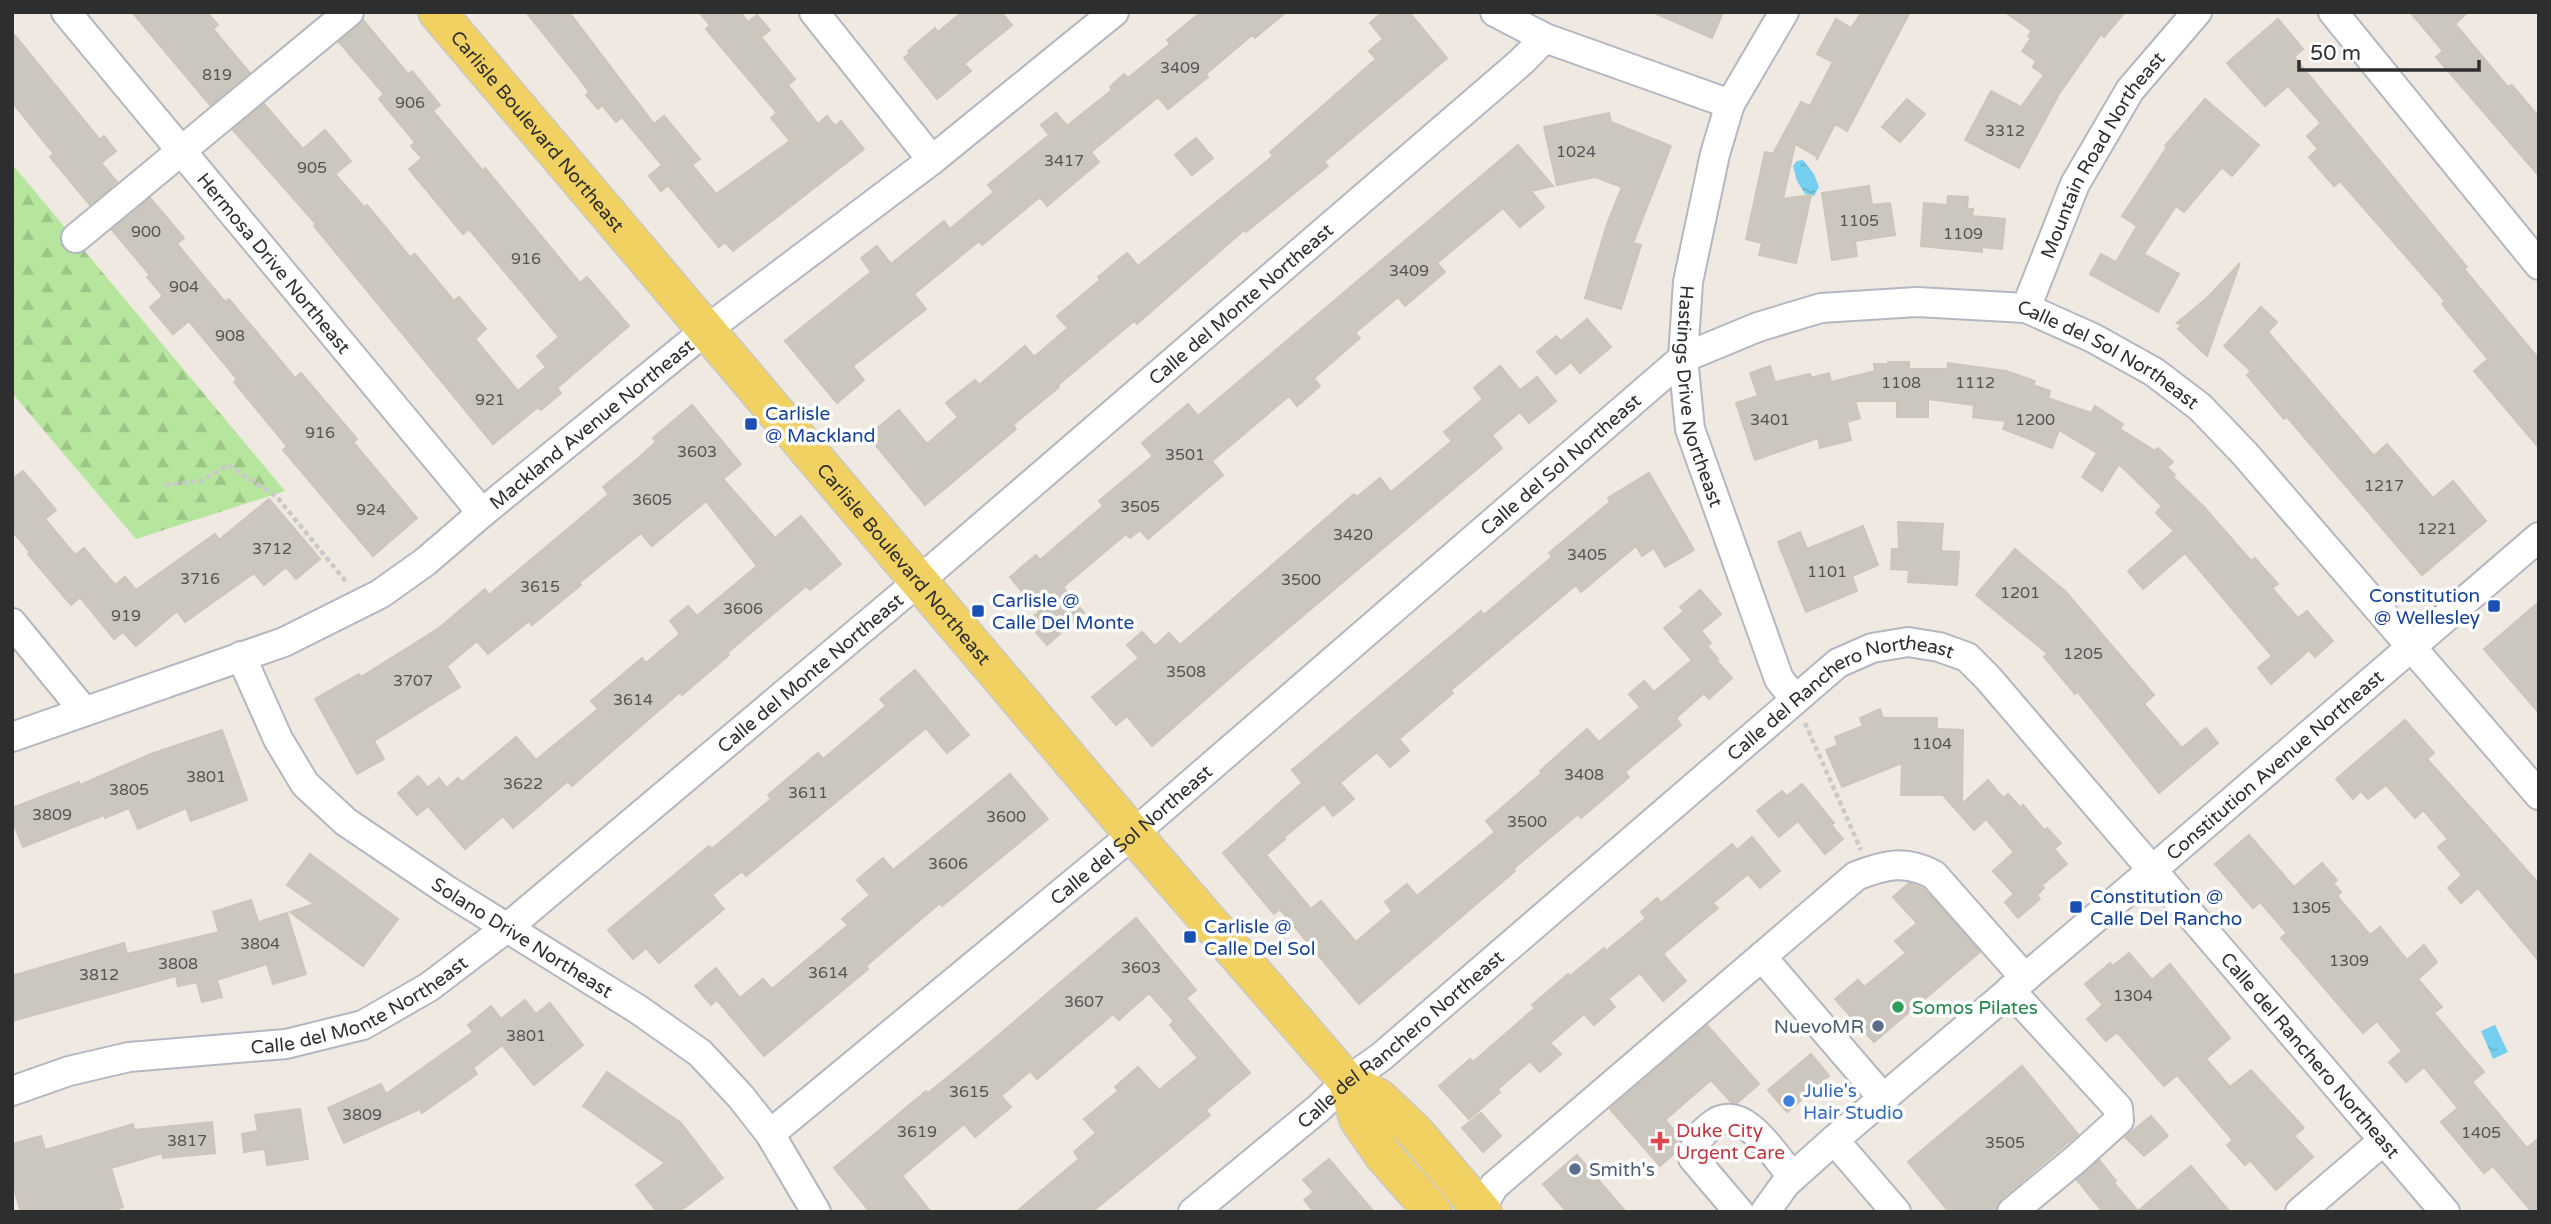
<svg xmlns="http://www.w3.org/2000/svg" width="2551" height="1224" font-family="'Varela Round',sans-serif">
  <defs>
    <pattern id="forest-firs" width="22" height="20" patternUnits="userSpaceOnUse" patternTransform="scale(1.75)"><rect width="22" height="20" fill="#b6e59e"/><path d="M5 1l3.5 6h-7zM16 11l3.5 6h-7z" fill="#9dc588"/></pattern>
    <pattern id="water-ripples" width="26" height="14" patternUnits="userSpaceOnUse" patternTransform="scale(1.75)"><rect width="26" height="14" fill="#75cff0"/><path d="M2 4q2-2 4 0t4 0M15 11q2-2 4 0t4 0" fill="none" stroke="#66b2ce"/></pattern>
  </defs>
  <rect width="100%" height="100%" fill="#efe9e1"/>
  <path fill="url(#forest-firs)" d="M12,164L285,491L136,539L12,393Z"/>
  <path fill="url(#water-ripples)" d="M1803,160L1814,174L1819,187L1814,196L1805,194L1797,181L1793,166L1797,161Z
    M2495,1025L2508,1052L2493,1059L2481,1031Z"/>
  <path fill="#cbc7bf" stroke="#cbc5ba" stroke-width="2" d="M132,12H207L218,25L213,29L250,73L210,105Z
    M526,12H569L654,124L664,116L700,159L692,165L716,194L790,141L771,118L777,113L706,29L710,25L699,12H740L748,22L757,15L770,30L761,37L795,79L788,85L818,124L827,116L835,126L841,121L864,149L733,251L725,242L719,247L668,185L661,191L649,176L662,165L622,117L616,122L602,105L598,109L586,95L589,92L578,77Z
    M962,12H1001L1012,25L964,64L971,71L937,99L904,58L910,53L908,51L935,28L938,32Z
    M1201,12H1286L1255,38L1252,35L1206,74L1208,77L1168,109L1158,97L1091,152L1099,162L1047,206L1040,197L982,245L979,241L914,294L926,309L853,366L864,380L837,403L785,341L871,272L861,258L877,246L891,264L944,221L950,229L994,192L988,185L1049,135L1041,125L1056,113L1067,126L1112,90L1110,87L1124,74L1128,78L1170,44L1167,40Z
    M1383,12H1409L1447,58L1324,162L1328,166L1246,232L1244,230L1137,324L1134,321L1058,385L1059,387L1013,425L1016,429L925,505L868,436L899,410L927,444L958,417L946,403L975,380L979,385L1025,346L1034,357L1068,328L1057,316L1100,280L1098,277L1127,253L1138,266L1273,156L1270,152L1376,59L1369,51L1383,39L1370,23Z
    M1652,12H1723L1712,38Z
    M1862,12H1910L1847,131L1835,124L1817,159L1816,156L1795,144L1783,199L1811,195L1796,263L1759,255L1762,243L1746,239L1765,152L1773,154L1801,102L1810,106L1833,62L1817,54L1836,19L1851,28Z
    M2005,12H2125L2104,37L2101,34L2059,94L2019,168L1965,140L1991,91L2021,107L2044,75L2033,67L2036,61L2022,51L2031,38L2028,36L2032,31Z
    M2410,12H2468L2455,24L2508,87L2512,85L2539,117V176L2436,57L2443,51Z
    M2278,19L2303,49L2294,57L2467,267L2464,269L2539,359V448L2474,371L2488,359L2442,304L2445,301L2340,181L2334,186L2309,157L2318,149L2307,136L2321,123L2288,86L2265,106L2227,63Z
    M363,20L408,74L412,71L440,105L433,111L483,171L485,168L580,283L587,277L629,326L557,388L561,393L541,410L538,407L493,444L314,226L316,224L233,130L264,104L303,149L325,130L351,161L335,174L364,207L367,205L410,257L415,254L454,301L459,297L486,329L475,339L518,391L546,367L537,356L559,337L469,229L463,234L409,169L422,158L411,146L415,142L379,99L384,94L339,42Z
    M12,32L100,140L104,136L116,151L101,163L117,182L90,205L50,157L54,154L12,102Z
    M1907,99L1925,114L1900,142L1882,127Z
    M2205,99L2259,145L2232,176L2222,167L2184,212L2176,206L2144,254L2179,274L2158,312L2090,274L2101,254L2116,262L2137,226L2122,216L2167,147L2165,146Z
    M1609,113L1611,122L1671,146L1633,243L1641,245L1621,309L1585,298L1607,224L1622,187L1595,177L1557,185L1544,127Z
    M1196,138L1213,158L1192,175L1175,155Z
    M1518,145L1553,186L1531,191L1544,207L1520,227L1503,208L1437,263L1445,272L1405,306L1398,297L1355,333L1360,338L1314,378L1320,386L1297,406L1289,396L1212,461L1223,475L1182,510L1148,539L1140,530L1130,538L1126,534L1063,587L1084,613L1047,645L1027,622L1039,612L1010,577L1036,555L1040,560L1103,506L1099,501L1153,456L1142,443L1188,404L1198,416Z
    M1869,186L1872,205L1890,203L1895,235L1855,241L1857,256L1832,260L1822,193Z
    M1948,196L1968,197L1967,209H1973L1972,216L2005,219L2002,249L1982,247V252L1921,246L1924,203L1947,205Z
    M150,198L184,238L177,244L225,302L229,299L295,378L301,373L357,439L353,442L417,518L373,556L283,450L287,446L234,382L237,379L189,321L173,334L150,307L163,296L147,277L150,275L112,230Z
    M2240,263L2207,356L2178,329L2182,325L2177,323L2207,298Z
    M2261,307L2277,322L2268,332L2374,456L2387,444L2433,498L2453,481L2486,521L2422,575L2287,417L2284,419L2247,375L2251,371L2224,346Z
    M1587,319L1611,347L1580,373L1571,362L1556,374L1537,352L1556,336L1561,341Z
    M1888,362H1909V369H1947L1948,363L2006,371L2035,381L2033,385L2050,391L2048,398L2091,413L2095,406L2123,424L2120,429L2155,451L2158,448L2173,462L2167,467L2175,475L2173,477L2205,508L2251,561L2255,558L2278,584L2272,588L2298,618L2307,611L2333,641L2315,657L2309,650L2271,684L2258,668L2272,656L2185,553L2143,589L2128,571L2174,531L2156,513L2162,506L2119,464L2102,491L2082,477L2097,453L2059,430L2052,448L2003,429L2006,421L1973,417L1974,405L1928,399V417H1897V401H1855L1860,418L1847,422L1851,440L1820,448L1818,438L1755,460L1736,403L1758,396L1750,373L1770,366L1775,382L1810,374L1811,378L1829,373L1831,382L1875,371L1874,364H1888Z
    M1500,366L1520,390L1537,377L1556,401L1529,423L1520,412L1492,435L1502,448L1255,656L1152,746L1127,716L1116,725L1092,697L1139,658L1127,645L1142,632L1155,646L1169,633L1180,645L1354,494L1357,497L1380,478L1391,492L1452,441L1444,432L1483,399L1474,388Z
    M692,405L741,464L723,479L775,538L801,516L841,564L810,590L806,586L727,653L729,655L682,695L680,692L572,786L568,781L513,828L503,816L465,849L428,806L417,815L398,793L418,776L428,788L439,778L447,788L458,778L462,782L516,737L536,760L598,709L591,701L642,658L646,663L680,634L670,621L688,606L697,616L757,566L706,501L652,546L641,533L579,583L581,585L532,625L529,621L488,654L477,641L447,666L460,687L374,741L384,759L357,774L315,699L359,674L361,677L439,628L485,589L489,595L609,494L603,487L636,460L656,442L653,438Z
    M23,471L56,510L45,519L75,555L84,548L115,585L125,577L136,590L215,534L219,540L269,499L320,559L296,579L286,567L264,585L254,573L185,622L177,611L136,646L123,632L114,639L80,597L71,605L28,554L30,552L12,531V479Z
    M1649,473L1694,550L1665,567L1654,548L1642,556L1636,546L1581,592L1576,585L1451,690L1453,693L1399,739L1409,751L1390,767L1377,752L1340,783L1354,799L1333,816L1324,804L1283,838L1285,839L1266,855L1311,909L1321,901L1356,942L1392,911L1385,902L1407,884L1417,896L1495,832L1486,821L1542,773L1540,771L1587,729L1599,742L1640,707L1629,694L1644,681L1654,692L1692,660L1664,628L1684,611L1680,607L1700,590L1721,614L1701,631L1711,643L1707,646L1718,659L1716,660L1732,678L1709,699L1704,693L1676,718L1681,725L1625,772L1629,777L1581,818L1578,814L1513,869L1515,871L1359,1004L1280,909L1274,914L1223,853L1302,783L1292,770L1481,611L1484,615L1552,557L1549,553L1610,502L1608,498Z
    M1898,522L1943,524L1941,551L1959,552L1957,585L1908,582L1909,570L1891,569L1892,549H1899Z
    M1863,526L1878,565L1852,576L1857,591L1806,612L1778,542L1800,532L1807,549Z
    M2015,549L2066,592L2154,695L2144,704L2182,748L2206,728L2218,743L2159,793L2078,692L2075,694L2044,657L2048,654L1976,595Z
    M2539,602V713L2484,649Z
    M915,670L969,735L947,753L926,728L746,876L742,871L712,895L724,909L659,963L646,948L633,959L608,930L709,846L712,849L771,799L768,795L818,753L823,759L886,706L880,699Z
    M1880,709L1883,718H1937V729L1963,730L1962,804L1988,780L2003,798L2008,794L2021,808L2023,805L2044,830L2047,828L2061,843L2054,849L2067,864L2041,886L2044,888L2037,895L2040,899L2018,918L2005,902L2014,894L1993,871L2014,852L1986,819L1974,830L1943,795H1901L1902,763L1842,787L1826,750L1838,745L1835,737L1863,726L1860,718Z
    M2405,720L2434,753L2427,759L2539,884V961L2478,888L2461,903L2448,888L2462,875L2438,847L2448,839L2423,810L2415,818L2386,785L2368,799L2361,791L2353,799L2336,779Z
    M222,730L247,800L191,821L186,808L138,829L129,808L105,818L104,815L23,847L12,819V808L79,782L80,785L151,754Z
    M1010,774L1048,819L942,906L940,903L866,966L868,969L764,1056L717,1000L711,1005L695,986L716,968L740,998L763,979L772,989L848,925L842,919L870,895L857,880L883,858L893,870Z
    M1802,784L1834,823L1831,825L1843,839L1825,854L1798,821L1779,837L1757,811L1782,791L1787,796Z
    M2249,835L2294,887L2322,863L2337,880L2333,883L2341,892L2337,896L2370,935L2380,927L2407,960L2424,945L2437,962L2418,979L2442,1007L2434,1013L2484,1072L2472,1082L2527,1148L2539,1138V1212H2532L2493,1166L2484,1173L2441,1122L2458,1108L2424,1067L2406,1082L2389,1062L2402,1051L2377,1021L2363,1033L2281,938L2287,933L2260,902L2253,908L2215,864Z
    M1752,837L1780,871L1760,888L1748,874L1713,903L1718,908L1663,954L1686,981L1663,1001L1640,973L1608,999L1615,1007L1594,1025L1584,1014L1550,1043L1561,1054L1540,1072L1530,1061L1497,1090L1500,1092L1469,1119L1439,1086L1470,1059L1473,1062L1535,1008L1532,1005L1568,974L1570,976L1604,948L1606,951L1646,918L1641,912L1657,898L1661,903L1732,844L1737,850Z
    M310,854L398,919L363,966L290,912L314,904L287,885Z
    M1909,883L1924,889L1980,952L1874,1042L1835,999L1858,980L1864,987L1906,953L1895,941L1917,923L1893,897Z
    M251,900L259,924L261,921L287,913L306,974L273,984L267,964L217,980L222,997L202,1002L197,982L178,986L176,976L12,1021V976L124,943L127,954L219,932L213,912Z
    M1136,918L1196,990L1186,998L1250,1073L1206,1110L1210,1115L1092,1212H1016L1079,1159L1074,1152L1096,1133L1084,1119L1118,1091L1115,1087L1138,1067L1159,1090L1198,1058L1170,1025L1174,1021L1149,993L1119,1020L1113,1014L1037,1079L1030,1071L1001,1096L1011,1107L975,1137L964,1124L902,1176L931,1212H870L834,1168L926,1091L928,1093L981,1050Z
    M2129,953L2152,980L2170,964L2230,1038L2206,1059L2230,1087L2251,1070L2304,1128L2294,1136L2313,1157L2276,1190L2250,1160L2245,1165L2227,1145L2233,1140L2177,1075L2164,1086L2117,1032L2106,1041L2087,1019L2103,1005L2085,984L2110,963L2113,966Z
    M525,1000L536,1014L550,1003L583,1045L534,1085L502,1045L473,1068L477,1074L422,1113L420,1109L344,1143L328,1108L381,1084L386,1094L473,1032L468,1025L491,1006L501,1019Z
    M1707,1025L1759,1084L1737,1103H1732L1711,1080L1665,1120L1681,1138L1677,1151L1660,1166L1610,1109Z
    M1811,1054L1829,1076L1787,1112L1768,1090Z
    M2022,1066L2078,1134L2001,1199L1996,1212H1949L1908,1162Z
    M607,1072L681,1123L723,1178L679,1212H657L636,1185L665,1163L583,1106Z
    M300,1109L308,1159L267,1165L265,1149L244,1152L242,1134L258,1131L255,1115Z
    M1481,1113L1501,1136L1483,1152L1462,1128Z
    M2151,1116L2168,1136L2144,1156L2125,1137Z
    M212,1122L215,1153L163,1158L162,1153L111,1168L123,1207L108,1212H21L12,1182V1144L41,1136L45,1150L133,1124L134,1130Z
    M1577,1155L1626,1212H1567L1543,1184Z
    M1329,1159L1374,1212H1314L1304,1200L1314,1192L1303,1180Z
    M2099,1160L2116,1181L2114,1183L2138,1211L2191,1166L2230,1212H2103L2077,1180Z"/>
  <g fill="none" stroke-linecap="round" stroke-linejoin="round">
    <g stroke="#b4b7c1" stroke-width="32">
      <g id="minor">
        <path id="s1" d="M66,12L482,513"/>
        <path d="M814,12L932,160"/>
        <path d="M1495,12L1545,38L1730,104"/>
        <path id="s2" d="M1784,12L1730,104L1715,154L1688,282L1683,358L1690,429L1779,679L1795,699"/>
        <path d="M2333,12L2539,265"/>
        <path d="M76,238L349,12"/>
        <path id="s3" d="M2026,308L2075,184L2130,90L2197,12"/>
        <path d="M12,623L84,711"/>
        <path id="s4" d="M241,656L278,739L305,784L346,822L448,891L639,1010L700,1053L741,1097L770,1134L816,1212"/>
        <path id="s5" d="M12,737L284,642L380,594L425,562L482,513L705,331L932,160L1114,12"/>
        <path d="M1762,957L1883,1098"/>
        <path d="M2010,990L2118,1108L2119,1120L2076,1159L2012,1212"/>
        <path id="s6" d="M12,1091L69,1071L129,1057L286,1044L363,1025L429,987L508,927L919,581L1521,62L1545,38"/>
        <path id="s7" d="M770,1134L1133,834L1683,358L1758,327L1821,308L1917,302L2026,308L2093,338L2154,372L2200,407L2245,454L2539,795"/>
        <path d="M1834,1140L1896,1212"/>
        <path d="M1481,1209L1494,1186L1856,876C1884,865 1905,859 1934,875L2025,978"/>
        <path id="s8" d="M1193,1212L1319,1108L1347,1081L1381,1057L1838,663L1872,648L1908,642L1939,647L1967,657L1988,678L2445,1212"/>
        <path d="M1739,1212L1693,1158C1695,1143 1699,1135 1711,1126C1742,1099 1773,1155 1793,1177"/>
        <path id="s9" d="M1765,1212L1786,1183L1834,1140L2151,871L2539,537"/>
        <path d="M2300,1212L2383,1141"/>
      </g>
    </g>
    <g stroke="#c9c9c9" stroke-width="40">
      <g id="major">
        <path id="s10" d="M437,12L1133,834L1347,1081L1379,1098L1415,1132L1483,1212"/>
        <path d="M1347,1081L1358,1119L1383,1155L1433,1212"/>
      </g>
    </g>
    <path stroke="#c9c9c9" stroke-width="4.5" stroke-dasharray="5 3.5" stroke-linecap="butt" d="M165,485L201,481L228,465L277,497L347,583
      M1805,723L1861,850"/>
    <use href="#minor" stroke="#fff" stroke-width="28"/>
    <use href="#major" stroke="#f2d163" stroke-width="37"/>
  </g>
  <g fill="#1a4fb4" stroke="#fff" stroke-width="2.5">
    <rect x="744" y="417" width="14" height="14" rx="3.5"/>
    <rect x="2487" y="599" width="14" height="14" rx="3.5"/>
    <rect x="971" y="604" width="14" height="14" rx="3.5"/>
    <rect x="2069" y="900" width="14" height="14" rx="3.5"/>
    <rect x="1183" y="930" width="14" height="14" rx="3.5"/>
  </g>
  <circle fill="#2e9e5b" stroke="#fff" stroke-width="2.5" cx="1898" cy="1007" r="7"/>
  <g fill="#5c6f8a" stroke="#fff" stroke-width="2.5">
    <circle cx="1878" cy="1026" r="7"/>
    <circle cx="1575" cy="1169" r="7"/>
  </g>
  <circle fill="#3f7fe0" stroke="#fff" stroke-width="2.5" cx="1789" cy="1101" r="7"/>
  <path fill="#e0444e" stroke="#fff" stroke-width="2.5" d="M1656.5 1130.5h7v7h7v7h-7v7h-7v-7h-7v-7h7z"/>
  <g text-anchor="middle" stroke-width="7" stroke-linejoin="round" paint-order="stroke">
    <g font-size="16" fill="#555452">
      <text x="1180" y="73">3409</text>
      <text x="217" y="80">819</text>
      <text x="410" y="108">906</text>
      <text x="2005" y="136">3312</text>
      <text x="1576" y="157">1024</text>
      <text x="1064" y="166">3417</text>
      <text x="312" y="173">905</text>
      <text x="1859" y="226">1105</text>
      <text x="146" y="237">900</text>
      <text x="1963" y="239">1109</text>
      <text x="526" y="264">916</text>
      <text x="1409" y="276">3409</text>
      <text x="184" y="292">904</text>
      <text x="230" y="341">908</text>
      <text x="1901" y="388">1108</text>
      <text x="1975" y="388">1112</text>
      <text x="490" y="405">921</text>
      <text x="1770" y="425">3401</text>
      <text x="2035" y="425">1200</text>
      <text x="320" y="438">916</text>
      <text x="697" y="457">3603</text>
      <text x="1185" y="460">3501</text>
      <text x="2384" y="491">1217</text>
      <text x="652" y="505">3605</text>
      <text x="1140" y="512">3505</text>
      <text x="371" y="515">924</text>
      <text x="2437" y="534">1221</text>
      <text x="1353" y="540">3420</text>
      <text x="272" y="554">3712</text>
      <text x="1587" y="560">3405</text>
      <text x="1827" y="577">1101</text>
      <text x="200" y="584">3716</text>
      <text x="1301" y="585">3500</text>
      <text x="540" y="592">3615</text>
      <text x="2020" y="598">1201</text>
      <text x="743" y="614">3606</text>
      <text x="126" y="621">919</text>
      <text x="2083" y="659">1205</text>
      <text x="1186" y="677">3508</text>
      <text x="413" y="686">3707</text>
      <text x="633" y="705">3614</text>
      <text x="1932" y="749">1104</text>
      <text x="1584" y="780">3408</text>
      <text x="206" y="782">3801</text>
      <text x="523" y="789">3622</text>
      <text x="129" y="795">3805</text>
      <text x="808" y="798">3611</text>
      <text x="52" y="820">3809</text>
      <text x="1006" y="822">3600</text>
      <text x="1527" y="827">3500</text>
      <text x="948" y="869">3606</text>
      <text x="2311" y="913">1305</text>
      <text x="260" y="949">3804</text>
      <text x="2349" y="966">1309</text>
      <text x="178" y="969">3808</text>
      <text x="1141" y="973">3603</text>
      <text x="828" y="978">3614</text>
      <text x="99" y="980">3812</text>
      <text x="2133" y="1001">1304</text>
      <text x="1084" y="1007">3607</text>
      <text x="526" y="1041">3801</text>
      <text x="969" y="1097">3615</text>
      <text x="362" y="1120">3809</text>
      <text x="917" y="1137">3619</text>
      <text x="2481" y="1138">1405</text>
      <text x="187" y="1146">3817</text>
      <text x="2005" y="1148">3505</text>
    </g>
    <g font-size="19" fill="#2e2e2e" stroke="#fff">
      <text dy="7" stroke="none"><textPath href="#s10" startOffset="156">Carlisle Boulevard Northeast</textPath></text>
      <text dy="7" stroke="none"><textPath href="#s3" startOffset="172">Mountain Road Northeast</textPath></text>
      <text dy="7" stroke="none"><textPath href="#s1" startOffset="326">Hermosa Drive Northeast</textPath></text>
      <text dy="7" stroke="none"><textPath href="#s6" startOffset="1496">Calle del Monte Northeast</textPath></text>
      <text dy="7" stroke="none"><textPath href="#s7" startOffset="1645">Calle del Sol Northeast</textPath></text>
      <text dy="7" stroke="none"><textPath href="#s2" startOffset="406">Hastings Drive Northeast</textPath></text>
      <text dy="7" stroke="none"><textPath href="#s5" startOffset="667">Mackland Avenue Northeast</textPath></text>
      <text dy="7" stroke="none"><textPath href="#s7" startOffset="1036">Calle del Sol Northeast</textPath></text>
      <text dy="7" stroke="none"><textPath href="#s10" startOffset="723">Carlisle Boulevard Northeast</textPath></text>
      <text dy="7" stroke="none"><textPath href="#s6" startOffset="929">Calle del Monte Northeast</textPath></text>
      <text dy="7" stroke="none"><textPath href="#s8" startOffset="836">Calle del Ranchero Northeast</textPath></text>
      <text dy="7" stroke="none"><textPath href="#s9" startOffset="679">Constitution Avenue Northeast</textPath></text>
      <text dy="7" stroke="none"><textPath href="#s7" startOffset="469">Calle del Sol Northeast</textPath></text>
      <text dy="7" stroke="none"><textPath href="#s4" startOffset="410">Solano Drive Northeast</textPath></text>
      <text dy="7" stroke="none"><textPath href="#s6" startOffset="362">Calle del Monte Northeast</textPath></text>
      <text dy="7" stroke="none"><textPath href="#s8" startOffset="270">Calle del Ranchero Northeast</textPath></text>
      <text dy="7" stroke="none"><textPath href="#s8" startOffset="1508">Calle del Ranchero Northeast</textPath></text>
    </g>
    <g font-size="19" fill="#164399" stroke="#fff" text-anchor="start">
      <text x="765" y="420">Carlisle<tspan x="765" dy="22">@ Mackland</tspan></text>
      <text x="2480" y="602" text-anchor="end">Constitution<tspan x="2480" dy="22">@ Wellesley</tspan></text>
      <text x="992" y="607">Carlisle @<tspan x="992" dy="22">Calle Del Monte</tspan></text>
      <text x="2090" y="903">Constitution @<tspan x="2090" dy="22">Calle Del Rancho</tspan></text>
      <text x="1204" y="933">Carlisle @<tspan x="1204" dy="22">Calle Del Sol</tspan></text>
    </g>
    <g font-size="19" fill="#27864d" stroke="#fff" text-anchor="start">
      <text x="1912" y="1014">Somos Pilates</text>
    </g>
    <g font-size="19" fill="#4e5e75" stroke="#fff" text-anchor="end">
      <text x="1864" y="1033">NuevoMR</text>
      <text x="1589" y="1176" text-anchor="start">Smith's</text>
    </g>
    <g font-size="19" fill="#366cbe" stroke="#fff" text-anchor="start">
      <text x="1803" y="1097">Julie's<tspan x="1803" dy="22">Hair Studio</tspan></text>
    </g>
    <g font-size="19" fill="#be3a42" stroke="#fff" text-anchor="start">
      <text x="1676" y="1137">Duke City<tspan x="1676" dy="22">Urgent Care</tspan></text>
    </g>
  </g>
  <rect width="2551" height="1224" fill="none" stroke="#2e2e2e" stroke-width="28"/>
  <path d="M2299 60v10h180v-10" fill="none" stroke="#2e2e2e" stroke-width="3.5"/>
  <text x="2310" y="60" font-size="21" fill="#2e2e2e" stroke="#ffffff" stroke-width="5" paint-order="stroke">50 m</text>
</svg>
